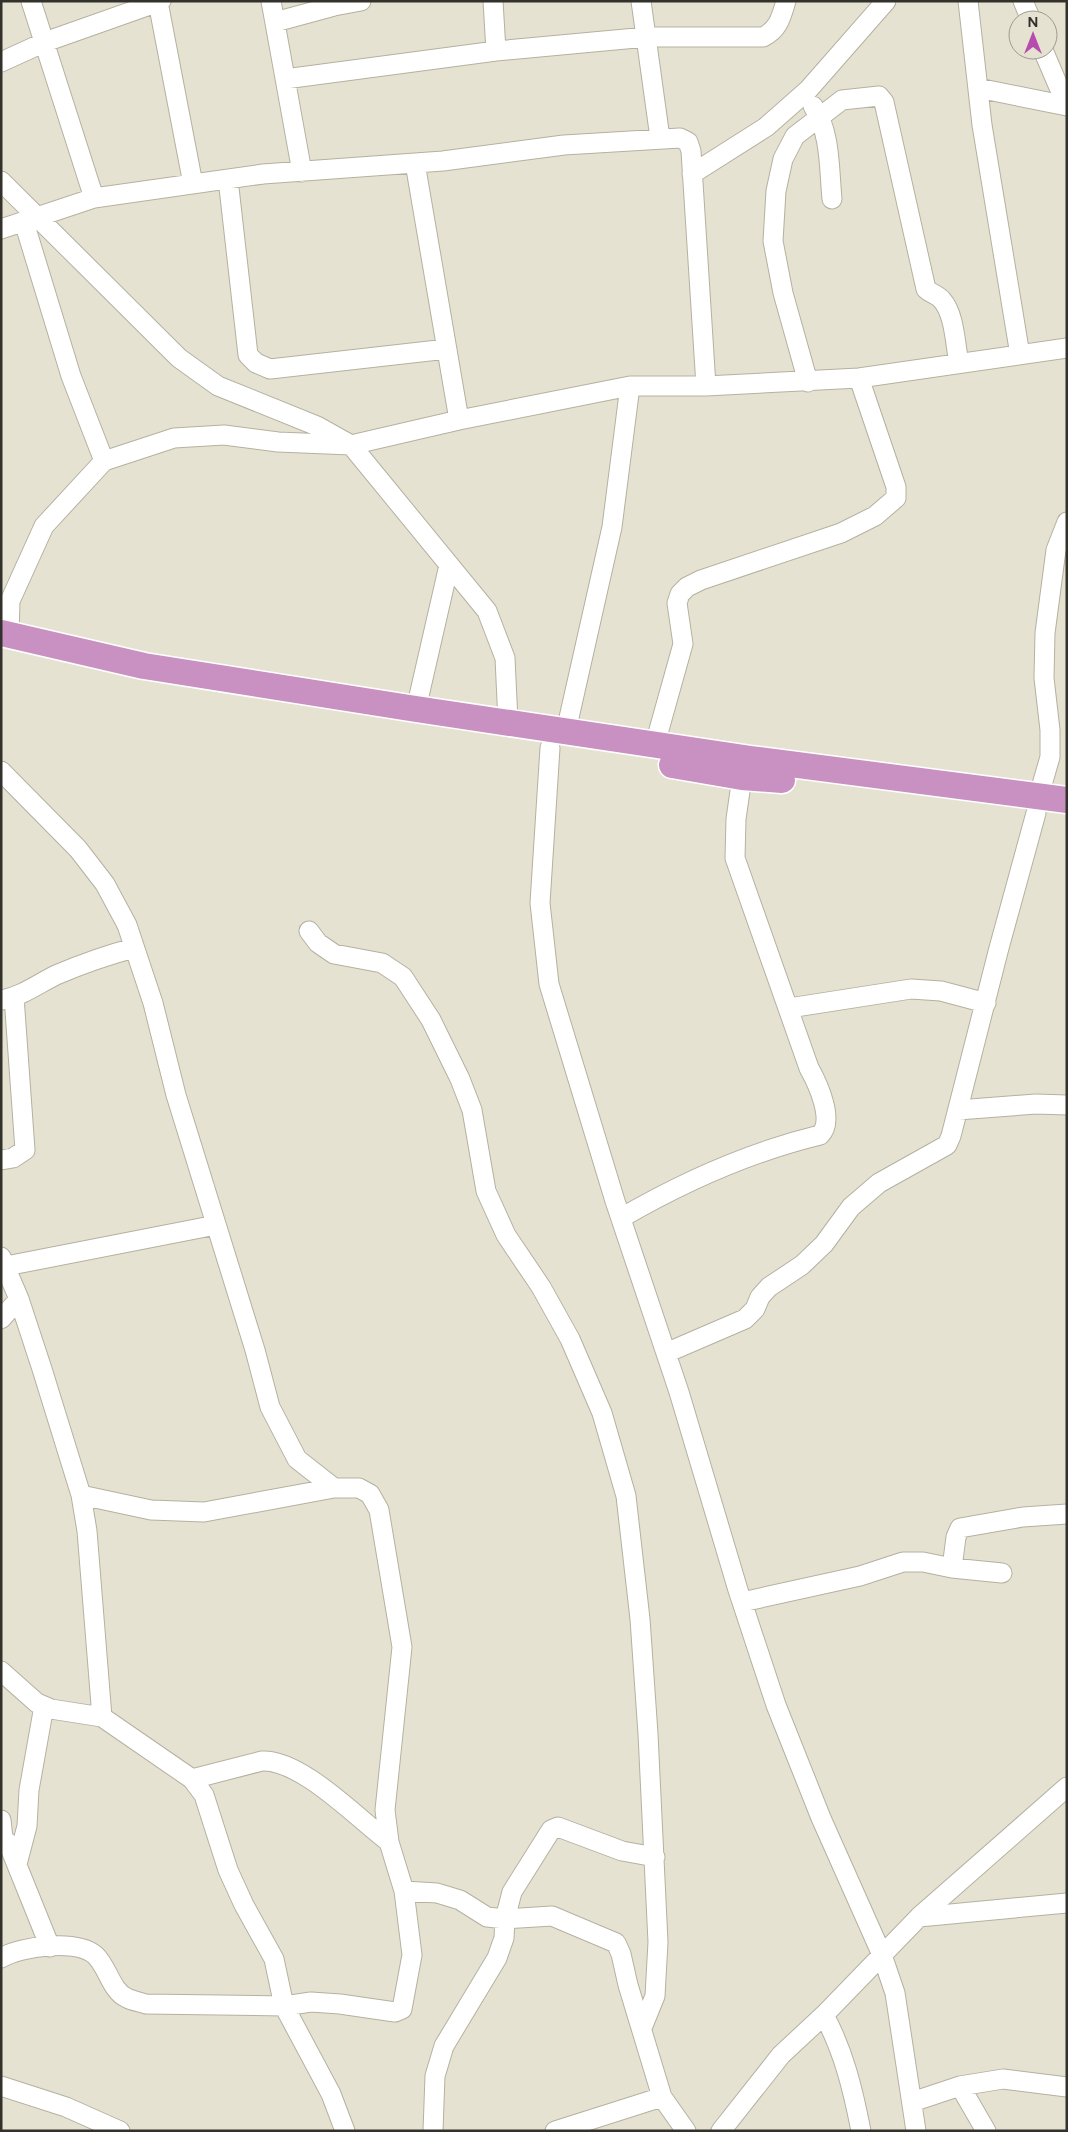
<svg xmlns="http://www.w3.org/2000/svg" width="1068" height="2132" font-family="Figtree,sans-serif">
  <rect width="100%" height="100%" fill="#e6e2d1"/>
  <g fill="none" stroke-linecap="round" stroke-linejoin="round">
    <g stroke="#b5b1a0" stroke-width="21">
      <path id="minor" d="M31,1L94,198
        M271,1L302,172
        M493,1L496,51
        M641,1L660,138
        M968,1L982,125L1020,355
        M1023,1L1031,20
        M158,2L193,184
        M275,22L334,6L361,1
        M1043,50L1067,106
        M1,62L45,42L161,1
        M285,79L496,51L647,37H763C779,29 781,17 786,1
        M978,88L1067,106
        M813,106C831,132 829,169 832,199
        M415,163L459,420
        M692,174L766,127L808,90L886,1
        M228,179L248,355L256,363L270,369L447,349
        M1,181L179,358L218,386L317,426L351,445L487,611L505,658L508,722
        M24,222L71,376L104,461
        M1,229L94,198L263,174L443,161L564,145L680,138L688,142L691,151L706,386
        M808,382L783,293L773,241L776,191L783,159L795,136L842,100L879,96L884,102L926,289C931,294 937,294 942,300C955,315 955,344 959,363
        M9,636L10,601L44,526L104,461L174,438L224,435L278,442L351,445L459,420L630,386H706L859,378L1067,348
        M416,709L449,565
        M566,731L612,527L630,386
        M655,744L683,644L677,603L680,594L687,587L701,580L841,533L875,516L896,498V487L859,378
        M550,748L540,903L549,984L615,1201L679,1392L738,1590L776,1705L821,1818L882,1955L895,1993L916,2131
        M1,771L78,849L105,884L127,925L153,1003L176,1095L255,1350L270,1407L297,1459L334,1488
        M1039,795L1050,757V730L1044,678L1045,633L1056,550L1067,522
        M309,931L318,943L334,954L382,963L403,977L431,1020L460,1079L472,1110L486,1191L506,1235L541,1287L570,1339L602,1413L626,1496L640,1619L648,1734L658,1942L655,1996L642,2028
        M2,1000C22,996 38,984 56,975C82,964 107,955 134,948
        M789,1008L911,989L941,991L986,1003
        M958,1110L1036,1104L1067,1105
        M1,1160L13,1158L25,1150L14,997
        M621,1218C683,1182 750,1152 820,1135C835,1121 818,1084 809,1068L735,858L736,819L742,777
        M1,1257L19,1299L42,1369L81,1495L87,1531L102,1717
        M6,1266L216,1225
        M1,1319L19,1299
        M666,1353L745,1319L755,1309L760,1297L769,1287L802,1265L824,1244L851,1207L879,1183L947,1145L951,1136L999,948L1036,813
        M952,1568L956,1537L960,1528L1023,1517L1067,1514
        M742,1602L860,1576L903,1562H923L952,1568L1002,1573
        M1,1671L37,1703L51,1709L102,1717L192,1779L204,1795L228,1870L244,1905L274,1959L284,2006L331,2094L345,2131
        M192,1779L262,1761C301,1759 358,1819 389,1842
        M1,1820L3,1838
        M1,1837L8,1843L50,1947
        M17,1864L27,1826L29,1790L44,1706
        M404,1891L437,1893L460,1900L487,1917L505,1919L552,1916L616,1943L621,1954L628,1985L662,2097L686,2131
        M919,1917L1067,1903
        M1,1958C21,1946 76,1939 95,1955C108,1967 111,1991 127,1998C133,2001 140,2002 146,2004L284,2006L311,2002L340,2004L395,2012L402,2009L412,1955L404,1891L389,1842L385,1810L402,1647L379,1510L370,1494L359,1488H334L204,1512L151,1510L81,1495
        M824,2015C844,2052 853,2090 861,2131
        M1,2086L66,2107L120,2131
        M960,2086L986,2131
        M912,2102L960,2086L1003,2079L1067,2087
        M433,2131L435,2076L444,2046L497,1958L504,1938L505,1919L512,1892L551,1830L558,1827L622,1851L655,1857
        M555,2131L662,2097
        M721,2131L781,2055L824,2015L919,1917L1067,1787"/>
    </g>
    <g stroke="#fff" stroke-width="29">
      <path id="highway" d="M1,633L144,666L416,709L751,759L1067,800
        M672,765L742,777L782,780"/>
    </g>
    <use href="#minor" stroke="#fff" stroke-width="19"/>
    <use href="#highway" stroke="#c991c2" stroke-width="26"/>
  </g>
  <rect width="1068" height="2132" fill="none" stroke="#33312b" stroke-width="5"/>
  <g transform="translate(1033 35)"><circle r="24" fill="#e6e2d1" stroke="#9e9b8f"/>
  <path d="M0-4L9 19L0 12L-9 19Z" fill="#b64cad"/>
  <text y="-8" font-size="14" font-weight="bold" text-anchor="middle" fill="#33312b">N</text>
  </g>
</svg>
